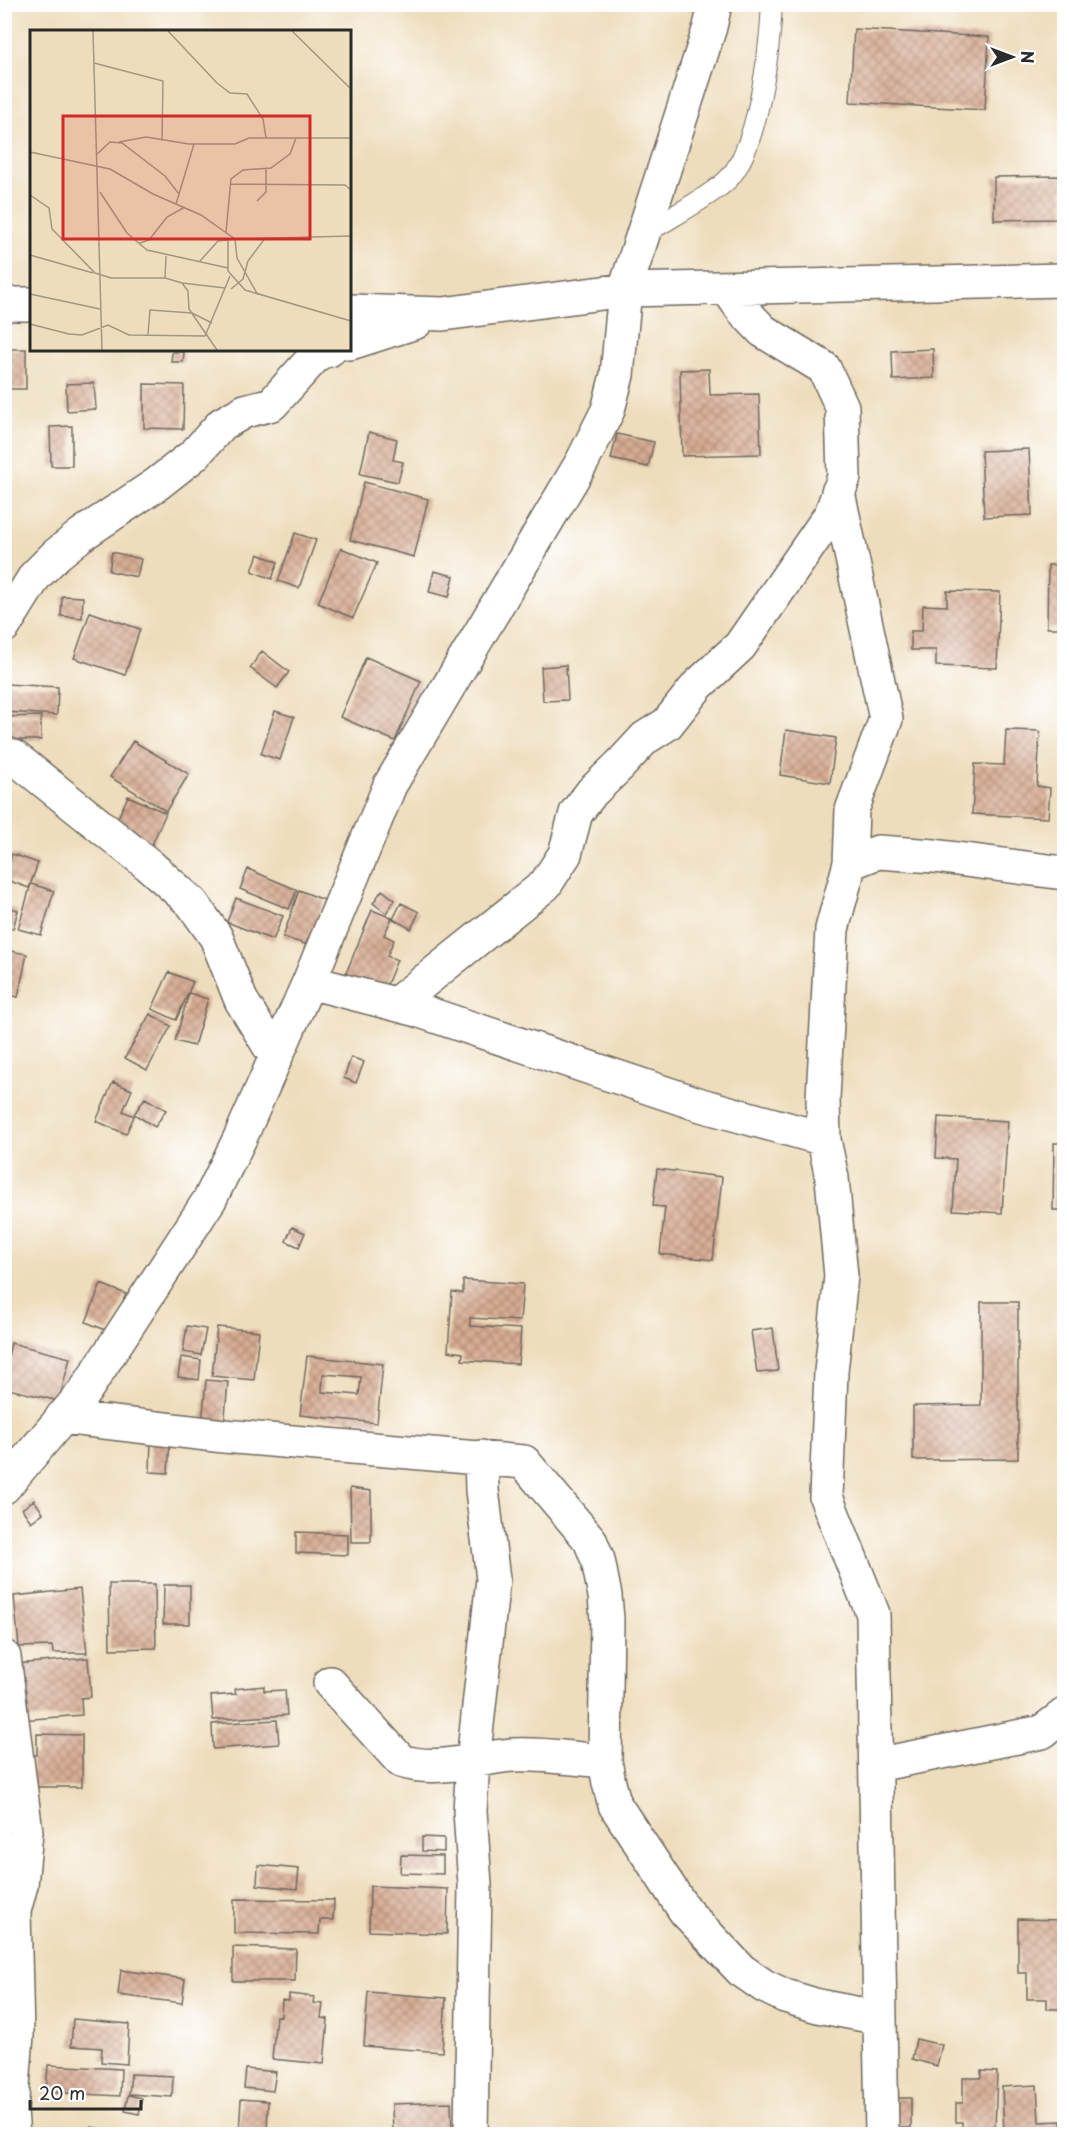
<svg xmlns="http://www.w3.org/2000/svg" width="1069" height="2139" font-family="'Playpen Sans',sans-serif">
  <defs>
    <pattern id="building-cross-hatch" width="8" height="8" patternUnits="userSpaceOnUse" patternTransform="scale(1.5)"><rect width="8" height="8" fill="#d7ac93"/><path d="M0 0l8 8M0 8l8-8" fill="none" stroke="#af8c78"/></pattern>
  </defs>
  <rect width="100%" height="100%" fill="#fff"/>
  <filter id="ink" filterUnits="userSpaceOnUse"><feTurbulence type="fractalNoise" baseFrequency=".0167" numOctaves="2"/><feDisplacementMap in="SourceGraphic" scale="12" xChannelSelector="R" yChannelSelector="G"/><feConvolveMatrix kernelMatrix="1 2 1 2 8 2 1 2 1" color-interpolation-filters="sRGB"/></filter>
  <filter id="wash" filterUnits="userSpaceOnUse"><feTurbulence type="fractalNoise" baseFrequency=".008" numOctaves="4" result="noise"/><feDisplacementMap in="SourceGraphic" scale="24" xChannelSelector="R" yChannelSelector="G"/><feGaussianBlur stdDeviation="1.35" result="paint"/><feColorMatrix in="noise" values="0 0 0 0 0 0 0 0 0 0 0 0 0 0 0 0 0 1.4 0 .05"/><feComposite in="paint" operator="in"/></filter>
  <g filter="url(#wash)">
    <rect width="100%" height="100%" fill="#eeddbc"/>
    <g id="blocks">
      <path fill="url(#building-cross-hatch)" fill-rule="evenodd" d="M852,4H983V8L852,9Z
        M854,29L989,37L985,110L850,102Z
        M1064,176V219L994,220V177Z
        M4,349H26V389H4Z
        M933,349L934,378L893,380L892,351Z
        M172,352H184L183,362H171Z
        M709,369L710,395L759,394L761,454L682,456L680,370Z
        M94,383L96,409L67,411L66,384Z
        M144,384L184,385L183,429L144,428Z
        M72,426V466H51L50,427Z
        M369,432L397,439L393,460L403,462L398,482L360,474Z
        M617,434L654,442L648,467L611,459Z
        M1029,449L1032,515L984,517L981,451Z
        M364,482L428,499L414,557L350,540Z
        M295,533L316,540L299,588L278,581Z
        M341,548L377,563L353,618L318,603Z
        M112,552L141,559L137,577L109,571Z
        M258,554L278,562L272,579L252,571Z
        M1048,565H1064V628H1047Z
        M434,571L454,576L449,597L429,592Z
        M947,591L1000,592L997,668L936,666V650H911V631H922L923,605L947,606Z
        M62,596L83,597L82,618L61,616Z
        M90,612L140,629L125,675L74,658Z
        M262,651L289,672L277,688L250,668Z
        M366,657L421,681L395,741L340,717Z
        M566,665L568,700L543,701L541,667Z
        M6,684L58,687L57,715L5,712Z
        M275,711L294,717L280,760L261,754Z
        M41,716V740H4V717Z
        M786,730L836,738L830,783L780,775Z
        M1006,730L1040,731L1037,786L1050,788L1048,818L972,814L975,764L1004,765Z
        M133,741L189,774L166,811L110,777Z
        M128,796L166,813L150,849L112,831Z
        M12,854L38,863L29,888L4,879Z
        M248,869L297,890L289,909L240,889Z
        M31,884L54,891L41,935L18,929Z
        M299,890L324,900L308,945L283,937Z
        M382,890L395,900L386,913L373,903Z
        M236,898L283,916L273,940L227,922Z
        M401,903L419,912L411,929L393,919Z
        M4,906L18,910L13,929L4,926Z
        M372,910L392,918L384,935L394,940L387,956L397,960L383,994L344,978Z
        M5,950L27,954L18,997L5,994Z
        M169,972L193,982L176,1020L152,1009Z
        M189,993L208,999L194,1046L175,1041Z
        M150,1014L171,1026L147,1070L125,1058Z
        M351,1057L364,1062L356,1083L344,1078Z
        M113,1082L132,1090L123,1111L134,1116L126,1134L96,1121Z
        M145,1098L166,1110L155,1127L134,1114Z
        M938,1117L1008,1121L1002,1213L953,1210L956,1159L936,1158Z
        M1054,1143H1064V1210H1053Z
        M657,1169L722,1177L713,1260L660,1254L665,1207L653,1206Z
        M292,1227L305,1233L299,1247L286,1241Z
        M463,1280L523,1284L520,1321L470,1318V1326L521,1329L518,1364L462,1360L463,1353L448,1351L452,1292L463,1293Z
        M101,1284L126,1294L110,1332L86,1322Z
        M981,1302H1018V1459L913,1460V1406L981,1405Z
        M187,1326L206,1329L201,1355L183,1352Z
        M217,1327L259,1331L254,1380L212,1376Z
        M773,1328L778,1371L757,1373L751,1331Z
        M11,1343L70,1358L59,1401L4,1388V1372Z
        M307,1356L383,1364L377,1423L300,1415ZM323,1374L361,1377L359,1395L322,1392Z
        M181,1357L201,1360L199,1380L178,1377Z
        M206,1380L228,1382L224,1427L202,1425Z
        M151,1438L170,1439L168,1473L150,1472Z
        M350,1488L371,1491V1542H351Z
        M34,1500L43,1513L31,1522L22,1509Z
        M296,1532L348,1534V1555L296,1553Z
        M109,1584H155L156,1648L110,1649Z
        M164,1585H190V1624H163Z
        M80,1589L87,1653H53L52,1646L19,1647L14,1596Z
        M88,1658L91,1697L81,1698L82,1715L21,1720L16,1664Z
        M264,1686V1691L285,1690L287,1715L213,1720L211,1696L236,1694L235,1689Z
        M277,1720L279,1744L213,1749L212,1724Z
        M37,1734L82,1735V1787H32V1755H37Z
        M422,1837L444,1838V1852L422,1851Z
        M401,1855L443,1856V1874L400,1873Z
        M258,1865L299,1869L297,1889L257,1885Z
        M370,1886L448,1889L447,1934L369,1931Z
        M234,1899L334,1900L333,1920H320L319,1934L234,1933Z
        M1018,1919L1064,1920V2009H1047V1999H1027V1973H1018Z
        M233,1947L296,1949L295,1981H233Z
        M121,1970L185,1979L182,2003L118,1995Z
        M368,1992L446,1998L442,2052L364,2046Z
        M289,1994L314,1997L313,2003L323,2004L321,2018L328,2019L324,2064L272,2059L276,2016L281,2017L282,2000L289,2001Z
        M73,2019L129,2024L127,2064L101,2062L102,2048L71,2046Z
        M916,2039L942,2045L937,2066L912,2059Z
        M48,2065L121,2069L120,2096L46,2092Z
        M246,2069L276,2072L273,2091L244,2088Z
        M981,2071L997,2072L995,2131H962V2122H956V2103H963V2078H981Z
        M131,2074L173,2076L172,2097L129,2094Z
        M1037,2085L1039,2122L1061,2121V2134H1004L1002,2087Z
        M128,2095L142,2098L139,2114L125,2111Z
        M887,2098H911V2128H887Z
        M241,2099L268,2101L267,2134H239Z
        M451,2102L452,2134H393L392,2104Z
        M90,2127L127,2133V2134H89Z"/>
    </g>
  </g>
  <g filter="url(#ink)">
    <use href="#blocks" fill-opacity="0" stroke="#6f695e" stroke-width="1.5"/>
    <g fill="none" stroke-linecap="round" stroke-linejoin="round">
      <g stroke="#6f695e" stroke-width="22">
        <path id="service" d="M643,235C669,218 701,202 724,183C758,156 770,47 772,4"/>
      </g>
      <g stroke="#6f695e" stroke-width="36">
        <path id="minor" d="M4,304H32
          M350,311L443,314L625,290L1064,280
          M350,343L416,322
          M838,492L886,719L852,810L850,863L832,929L823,1098L824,1140L832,1178L841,1276L831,1372L826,1497L873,1614L882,2134
          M4,626L35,576L56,555L81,535L157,484L194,455L222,424L245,411L272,404L318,353L329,350
          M4,753L14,757L149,865L192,903L216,937L241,1000L276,1057
          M850,863L878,852L934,856L1064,873
          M309,982L414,1009L701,1105L824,1139
          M396,1004L545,885L565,854L576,813L592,792L620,765L645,738L667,724L698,685L740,646L831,514L844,477L842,407L824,368L763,331L742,309L727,288
          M62,1417L224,1436L524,1462L590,1540L598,1560L605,1596L607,1619L605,1761L609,1783L615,1805L685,1911L741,1970L764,1986L785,1996L818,2006L880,2018
          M4,1487L85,1391L210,1199L241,1136L309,982L390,785L582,462L608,410L617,375L625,290L710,27L715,4
          M4,1657L26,1832L21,1885L14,1911L17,2035L11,2112L13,2134
          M330,1683L401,1761C437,1773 476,1758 512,1755C542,1753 574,1759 605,1761
          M876,1765L1042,1732L1064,1715
          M471,2134L475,1885L470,1811L473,1761L493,1579L482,1490L481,1457"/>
      </g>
      <use href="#service" stroke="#fff" stroke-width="20"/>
      <use href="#minor" stroke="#fff" stroke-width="33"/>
    </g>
  </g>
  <g transform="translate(30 30)">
    <rect width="321" height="321" fill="#eeddbc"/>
    <path fill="none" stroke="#a09682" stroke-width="1.5" d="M63,1L72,320M138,1L187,53L200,63L217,64L233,89L236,108M262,1L321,59M64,33L133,51L132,111M321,41V77M89,112L116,107L159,114H205L219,108H321M0,122L80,139L123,164L171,185L205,209L321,206M66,125L80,112L92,113L135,146L149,164M201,154L315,155L321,160M70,162L97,203L117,220L198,238M0,165L19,178L22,199L65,243L81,248H135M227,171L236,162V139M146,174L164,114M196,202L201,149L213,140L241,138L260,124L266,108M198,210V241L215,260L321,291M110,213L119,210L137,187L155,177M0,225L63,243M136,226L135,248L152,253L158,261L159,279L187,320M170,231L188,211L205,209L207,228L228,265M152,253L195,258M201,259L213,249L218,231L236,207M0,264L70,279M0,294L39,304L52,305L78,295L99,305L175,306L200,246M118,304L120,280L162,283L182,293"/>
    <path fill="#d62828" fill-opacity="0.15" stroke="#d62828" stroke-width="3" d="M33,86H280V209H33Z"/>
    <rect width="321" height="321" fill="none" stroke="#2b2b2b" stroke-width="3"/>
  </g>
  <rect width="1069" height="2139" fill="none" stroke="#fff" stroke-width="24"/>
  <g transform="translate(1012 57) rotate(90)" stroke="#ffffff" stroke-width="4.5" paint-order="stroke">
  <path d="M0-4.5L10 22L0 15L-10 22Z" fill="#2b2b2b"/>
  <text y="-9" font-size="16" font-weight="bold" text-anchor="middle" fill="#2b2b2b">N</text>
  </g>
  <path d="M30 2100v9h111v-9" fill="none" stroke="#2b2b2b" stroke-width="3"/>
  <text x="39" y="2100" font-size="18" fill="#2b2b2b" stroke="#ffffff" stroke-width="4.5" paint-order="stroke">20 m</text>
</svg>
